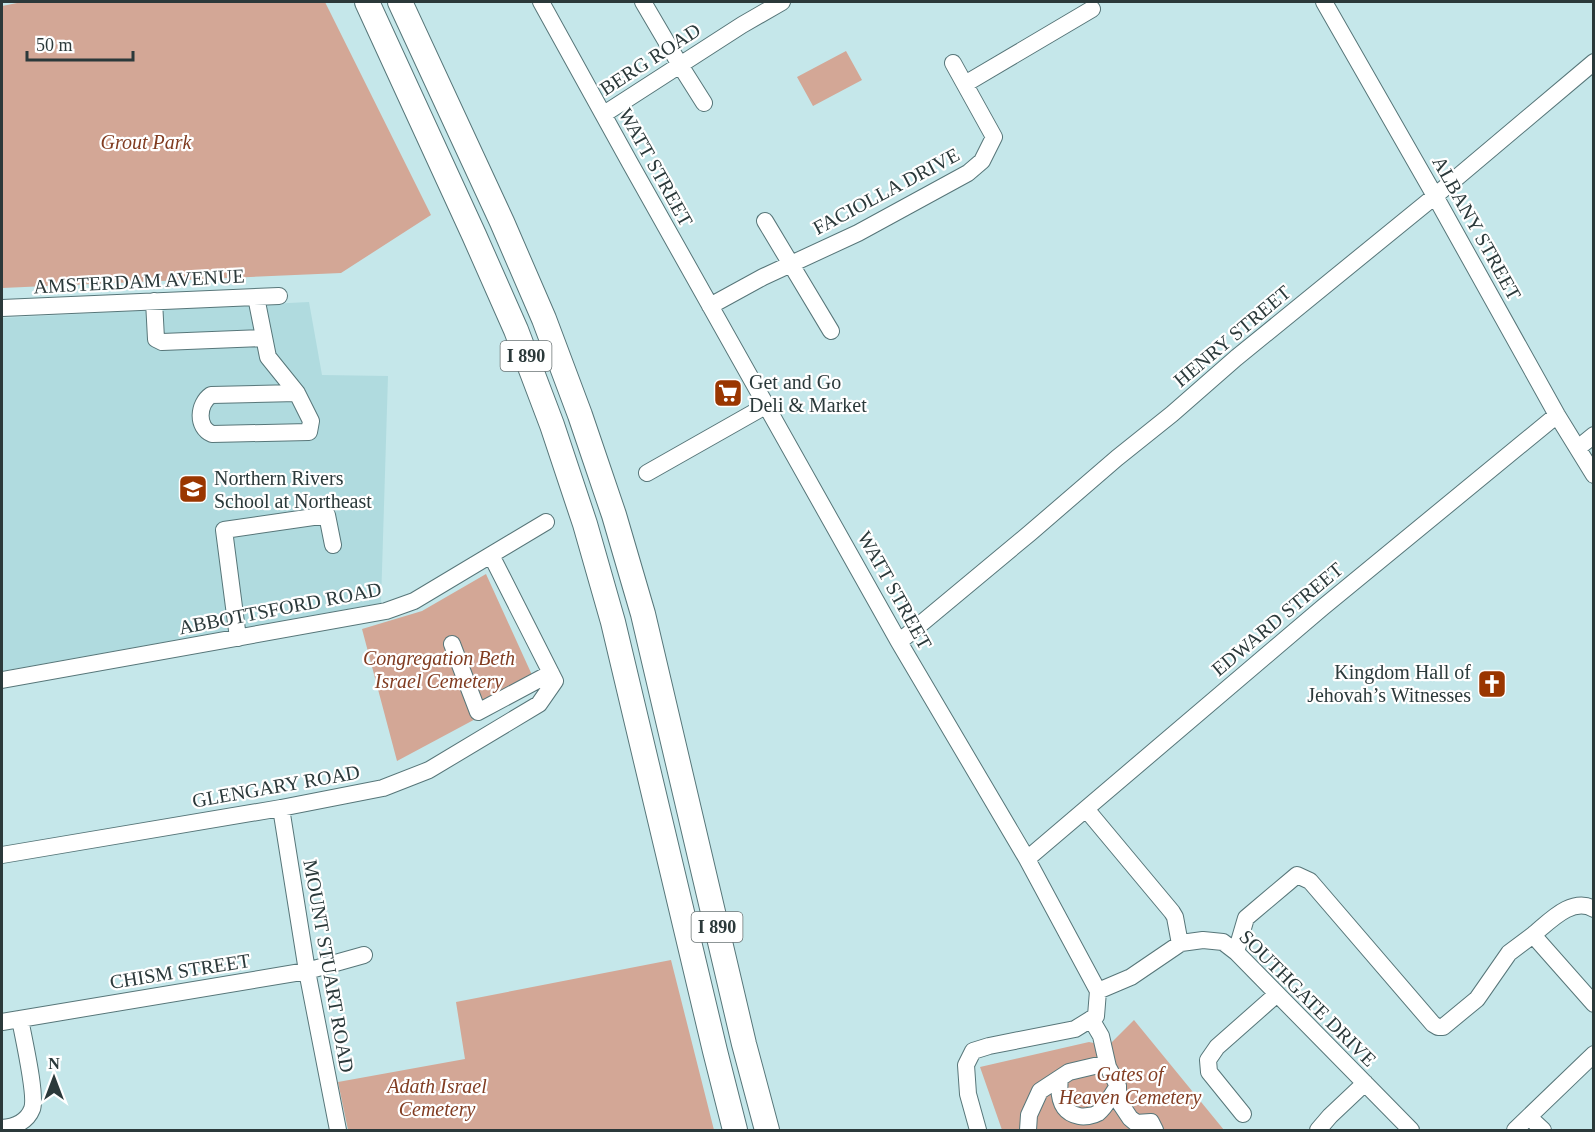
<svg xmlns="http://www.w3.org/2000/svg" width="1595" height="1132" font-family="Georgia,serif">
  <rect width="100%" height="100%" fill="#c5e7ea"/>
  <path fill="#b0dbdf" d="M309,302L322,375L388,376L381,603L2,671V318Z"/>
  <path fill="#d3a796" d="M22,2H325L431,215L341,273L2,288V6Z
    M846,51L862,80L813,106L797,77Z
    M486,574L537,686L397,761L362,629L422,611Z
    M671,960L714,1130H348L338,1082L465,1059L456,1002Z
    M1134,1020L1224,1130H1002L980,1067L1089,1042L1108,1046Z"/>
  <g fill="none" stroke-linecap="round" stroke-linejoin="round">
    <g stroke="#577679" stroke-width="18">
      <path id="minor" d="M541,2L630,163L899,642L1027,859L1098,991L1096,1016L1075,1029L989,1046L973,1051L966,1065L968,1094L978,1130
        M643,2L680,65L704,103
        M1324,2L1435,196L1557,415L1594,475
        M965,84L1092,9
        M604,114L742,25L782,2
        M765,221L831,331
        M256,297L268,357L297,393L311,421L309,432L212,434C196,427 198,404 211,395L297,393
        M154,301L156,339L162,342L264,338
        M710,306L763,277L858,233L968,173L982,161L994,137L953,63
        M2,308L279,296
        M1578,448L1594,435
        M647,473L767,405
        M238,638L224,530L327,515L333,545
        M899,642L1030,533L1117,458L1172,414L1236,358L1435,196L1594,62
        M452,644L478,712L551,673
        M2,680L386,611L414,601L546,522
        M281,808L307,971L338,1130
        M1086,809L1172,912L1175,917L1180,944
        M2,855L281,808L383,788L429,770L539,704L555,681L491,555
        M1027,859L1322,608L1557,415
        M1533,935C1549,922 1572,896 1594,909
        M1236,952L1246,918L1297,875L1310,881L1433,1024L1438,1027H1443L1477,999L1509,953L1533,935L1594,1004
        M1098,991L1131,977L1181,943L1203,940L1223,942L1236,952L1411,1130
        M1091,1019L1101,1036L1108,1067L1118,1086V1100L1130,1118L1136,1123L1151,1122L1155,1130
        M2,1022L307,971L364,955
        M1060,1078C1058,1095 1060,1112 1079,1116C1084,1117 1093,1116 1098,1113C1106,1107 1112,1094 1118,1086
        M1243,1114L1209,1072L1208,1060L1217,1047L1277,994
        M1529,1117L1543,1130
        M2,1128C14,1127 27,1122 32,1109C37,1096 23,1036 20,1019
        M1028,1130L1029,1115L1040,1091L1069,1072L1107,1063
        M1318,1130L1330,1116L1365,1083
        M1515,1130L1594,1054"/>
    </g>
    <g stroke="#577679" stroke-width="26">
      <path id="highway" d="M367,2L474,235L516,330L552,425L585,524L613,622L715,1051L735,1130
        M400,2L502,222L544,319L580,415L614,515L643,614L744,1044L767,1130"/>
    </g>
    <use href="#minor" stroke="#fff" stroke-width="16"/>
    <use href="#highway" stroke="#fff" stroke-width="24"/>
  </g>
  <defs>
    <g id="supermarket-square" transform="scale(1.5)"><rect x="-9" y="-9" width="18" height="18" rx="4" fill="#9a3600" stroke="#fff"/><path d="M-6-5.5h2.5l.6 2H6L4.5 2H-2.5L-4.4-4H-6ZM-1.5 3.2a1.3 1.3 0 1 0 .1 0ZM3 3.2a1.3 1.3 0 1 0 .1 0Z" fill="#fff"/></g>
    <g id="school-square" transform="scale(1.5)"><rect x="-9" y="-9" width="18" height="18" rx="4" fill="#9a3600" stroke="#fff"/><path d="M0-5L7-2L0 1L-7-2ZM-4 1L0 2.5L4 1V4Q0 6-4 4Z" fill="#fff"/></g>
    <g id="church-square" transform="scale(1.5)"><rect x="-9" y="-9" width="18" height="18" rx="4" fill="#9a3600" stroke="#fff"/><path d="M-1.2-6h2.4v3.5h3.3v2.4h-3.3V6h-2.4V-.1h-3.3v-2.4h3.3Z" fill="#fff"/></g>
  </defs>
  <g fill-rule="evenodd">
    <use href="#supermarket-square" x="728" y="393"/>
    <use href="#school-square" x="193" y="489"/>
    <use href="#church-square" x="1492" y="684"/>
  </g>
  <g text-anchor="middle" stroke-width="4.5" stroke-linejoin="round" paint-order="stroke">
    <g fill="#fff" stroke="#6b7475" stroke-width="1.5">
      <rect x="500.5" y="341" width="51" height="30" rx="4.5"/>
      <rect x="691.5" y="912" width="51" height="30" rx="4.5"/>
    </g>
    <g font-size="18" font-weight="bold" fill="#2b393a">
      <text x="526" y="362">I 890</text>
      <text x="717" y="933">I 890</text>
    </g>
    <g font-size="20" fill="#2b393a" stroke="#fff">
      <text transform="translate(650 59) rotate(-33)" y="7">BERG ROAD</text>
      <text transform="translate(656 167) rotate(61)" y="7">WATT STREET</text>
      <text transform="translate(886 191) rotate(-28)" y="7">FACIOLLA DRIVE</text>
      <text transform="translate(1477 228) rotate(61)" y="7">ALBANY STREET</text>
      <text transform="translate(139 281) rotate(-3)" y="7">AMSTERDAM AVENUE</text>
      <text transform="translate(1232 336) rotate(-40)" y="7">HENRY STREET</text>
      <text transform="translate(895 590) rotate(61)" y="7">WATT STREET</text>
      <text transform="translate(280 608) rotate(-11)" y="7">ABBOTTSFORD ROAD</text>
      <text transform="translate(1277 619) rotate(-40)" y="7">EDWARD STREET</text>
      <text transform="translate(276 786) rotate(-10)" y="7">GLENGARY ROAD</text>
      <text transform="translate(329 966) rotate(80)" y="7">MOUNT STUART ROAD</text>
      <text transform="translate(180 971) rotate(-9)" y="7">CHISM STREET</text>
      <text transform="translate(1308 998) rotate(45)" y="7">SOUTHGATE DRIVE</text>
    </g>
    <g font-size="20" font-style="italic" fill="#813c21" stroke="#fff">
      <text x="146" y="149">Grout Park</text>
      <text x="439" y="665">Congregation Beth<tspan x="439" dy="23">Israel Cemetery</tspan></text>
      <text x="1130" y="1081">Gates of<tspan x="1130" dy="23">Heaven Cemetery</tspan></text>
      <text x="437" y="1093">Adath Israel<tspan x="437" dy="23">Cemetery</tspan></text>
    </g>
    <g font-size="20" fill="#2b393a" stroke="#fff" text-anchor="start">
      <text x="749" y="389">Get and Go<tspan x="749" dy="23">Deli &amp; Market</tspan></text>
      <text x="214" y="485">Northern Rivers<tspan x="214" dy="23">School at Northeast</tspan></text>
      <text x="1471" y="679" text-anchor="end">Kingdom Hall of<tspan x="1471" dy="23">Jehovah’s Witnesses</tspan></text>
    </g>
  </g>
  <rect width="1595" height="1132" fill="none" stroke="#2b393a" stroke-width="6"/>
  <g transform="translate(54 1078)" stroke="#ffffff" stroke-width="4.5" paint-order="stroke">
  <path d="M0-4.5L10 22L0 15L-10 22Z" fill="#2b393a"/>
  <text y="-9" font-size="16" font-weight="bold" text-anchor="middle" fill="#2b393a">N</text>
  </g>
  <path d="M27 51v9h106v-9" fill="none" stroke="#2b393a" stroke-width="3"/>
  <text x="36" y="51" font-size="18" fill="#2b393a" stroke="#ffffff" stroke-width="4.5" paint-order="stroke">50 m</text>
</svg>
